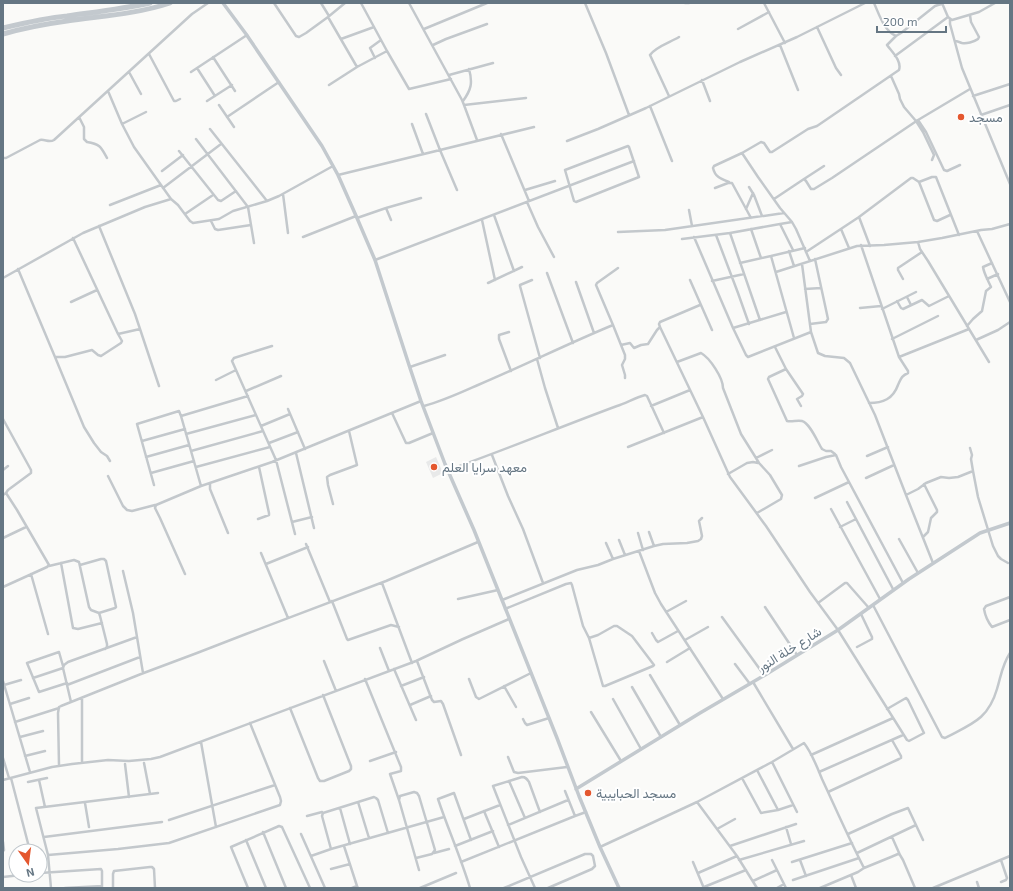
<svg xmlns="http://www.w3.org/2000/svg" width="1013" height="891" font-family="'Exo 2',Vazirmatn,sans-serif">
  <rect width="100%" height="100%" fill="#fafaf8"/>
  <path fill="#e8e9e9" d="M436,457L443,473L433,478L426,462Z"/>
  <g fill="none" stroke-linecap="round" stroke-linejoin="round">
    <path stroke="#c3c8cc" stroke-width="2.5" d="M274,3L296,36L299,37L306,33L328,17L345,3
      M321,3L329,16
      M409,3L462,100L464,105
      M585,3L606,53L629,115
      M685,3H689
      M764,3L785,43
      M874,3C879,14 884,31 896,36L901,33L935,6L938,5L942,4
      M942,3L948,17L952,20L979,12L995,3
      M328,17L357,67L329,85
      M950,19V24L962,68L1010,184
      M817,27L836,68L841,75
      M424,29L487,3
      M738,29L769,12
      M341,39L374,27
      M955,41C957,41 959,42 962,43C966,44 974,42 978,39L979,37L971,22L970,15
      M433,45L446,39L487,24
      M780,45L798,90
      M387,51L409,89L451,79
      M149,54L174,101H176L180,99
      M895,56L948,17
      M213,57L235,91
      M375,58L370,48L381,40
      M357,67L387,51L361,3
      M197,68L215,96
      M129,72L141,94
      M191,72L247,35
      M449,75L493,63
      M891,76L899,94L900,99L904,107L916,121L923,132L934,155L932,160
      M702,80L710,101
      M108,91L122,124L134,147L171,199L178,205L190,221L193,223L219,219L233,211L267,201L279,196L333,166
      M669,96L650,55C655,47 671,42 679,37
      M973,96L1010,84
      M207,101L232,85
      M463,101C471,90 473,83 469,69
      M219,105L234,127
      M650,106L672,161
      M426,114L440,150L457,190
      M981,115L1010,105
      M79,117L84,127V139L87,142C100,144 101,147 107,158
      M227,117L279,82
      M918,120L926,132L944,170L947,171L960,165
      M122,124L146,112
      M412,124L423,154
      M210,129L267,201
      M501,134L529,201
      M196,139L248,207L254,243
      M477,140L464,105L526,98
      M567,141L598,129L646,108L740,62L797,37L865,3
      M628,146L629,147L639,177L576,202L574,201L565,170Z
      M179,151L218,200L221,201L236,191
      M742,153L758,177L780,208L792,222L796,229L810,261
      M3,158H6L40,140C45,139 49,143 54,140L192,14L208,3
      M162,171L183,155
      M338,175L534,127
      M804,179L824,166
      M729,182C721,179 715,177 713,168L714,166L742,153L761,142L764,143L770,152H772L808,129L817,126L899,70C902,61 892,52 887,45L896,36
      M919,182L934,220L937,221L950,215
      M749,187L754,195L762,216
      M163,188L221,144
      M715,188L728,183H732L751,218
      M525,190L555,181
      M283,194L288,233
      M774,199L804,179L806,181L811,189H814L832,178L918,120L970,89
      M527,202L538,227L554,257
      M110,205L161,185
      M386,208L391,220
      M746,209L753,193
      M689,210L692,226
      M185,214L213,195
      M494,215L514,271
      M859,217L870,246
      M357,218L386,208L421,198
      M482,220L495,280
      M211,221L215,229L218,230L251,225
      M780,224L792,222
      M99,226L135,314L159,386
      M751,229L761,258
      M841,229L849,248
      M977,231L1010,302
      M618,232L665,230L784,213
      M730,233L760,320
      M716,235L738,293L749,324
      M303,237L356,216
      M694,237L733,328L786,312
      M73,238L118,334L140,329
      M682,239L730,233L780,224L793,250
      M918,242L920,249L928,261L989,362
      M861,245L899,357L969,329
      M789,251L794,266
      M806,252L859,217L911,178H913L919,182L932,177H936L959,235
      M771,256L805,248
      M375,260L634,161
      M740,263L771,256L794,338
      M802,264L811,332L818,353L825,356L844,358L850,363L875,415L906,495L933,563
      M18,269L55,357
      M776,272L857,246L884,245L918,242L942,238L981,230L992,229L1010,224
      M547,273L573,343
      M3,278L83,233L145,207L171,199
      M903,279L898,270V268L922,252
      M987,279L998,274
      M532,280L520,285V286L540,358
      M690,280L712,330
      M712,281L744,274
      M576,282L594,333
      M488,283L522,267
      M805,289L821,288
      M907,297L911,305
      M897,301L901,308L903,309L922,300L929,306L949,296
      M71,302L97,290
      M700,305L660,322L659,324L660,327L703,417L730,477L766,526L810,592L838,630L907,740L909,741L924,733L908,700L906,698L887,709
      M860,308L881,306
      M882,309L916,292
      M810,324L826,322L828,319L815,259
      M613,325L625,355V359L622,365L625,375V378
      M967,326L973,319L982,311L986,291L991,287C988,280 984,274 983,267L992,263
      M733,328L746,355L748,357L811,332
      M509,332L499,335V339L511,371
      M892,339L938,316
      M976,340L998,330L1010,322
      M621,345L630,343L634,348L641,345L648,344L657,330L660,327
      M272,346L234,358L232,361L276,460L295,534
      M775,347L786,369L769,377L768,379L787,421C792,422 797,420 802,421C810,423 818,443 822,449L826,451H831L835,454
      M537,359L545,388L558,428
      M677,362L701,353C710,358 723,378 723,388L741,434L756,458L772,450
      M410,367L445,355
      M786,369L803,394L802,396L797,399L801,406
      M216,380L236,370
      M246,391L281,376
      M869,403C883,403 893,399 898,385C901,379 901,376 908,373V371L899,357
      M424,406C443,401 460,393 478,385C523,366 567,344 613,325L596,285L597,283L618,268
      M651,406L690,390
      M288,409L305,449
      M392,413L406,443H409L433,433
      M3,419L31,470V473L8,490L6,493L3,495
      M261,426L290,414
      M186,434L256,415
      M142,441L185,429
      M269,443L298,432
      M628,447L703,417
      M970,448L972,455L971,459L973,471L978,497L993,546L998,556L1001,559L1008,563
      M191,451L263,431
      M296,453L314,528
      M492,455L508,496L523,529L543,583
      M867,456L888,447
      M146,457L189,445
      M756,458L759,463L770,475L782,495L781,499L757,513
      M110,461L107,456L101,452L94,443L84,427L55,357H65L92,350L98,355L101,356L121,343L122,341L118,334
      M799,466L826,457L836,455L841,467L903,583
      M196,467L270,447
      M3,470L8,466
      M448,470C505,450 560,427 617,406C626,403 635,398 645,395L647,396L664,433
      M151,473L194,461
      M728,474L747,463L753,462L758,463
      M108,476L123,506L127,510L132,511L155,505
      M866,478L894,465
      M210,483V489L228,533
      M154,485L137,424L179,411L181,416
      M201,486L181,416L248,396
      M906,495L918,489L926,483L941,477L949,478L958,477L973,471
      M815,498L849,482
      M847,502L893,589
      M333,504L328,485L327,477L330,475L357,465L349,431
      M831,509L880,599
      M258,519L269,515V513L259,467
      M292,522L312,517
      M840,527L856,519
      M649,532L654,546
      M638,533L643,550
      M923,537L928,532L931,518L937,512V510L924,484
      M3,538L26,527
      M899,539L918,573
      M619,540L625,555
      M606,543L613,559
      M306,544L330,602
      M639,551L655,593L661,604L723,699
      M261,553L288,618
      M61,563L73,628L78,629L102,623
      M266,564L308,547
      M80,565L101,559H104L106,561L116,607L115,608L99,613
      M49,566L74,560L79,562L89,607L91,610L99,613L100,616L107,644V647L105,649
      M123,571L133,613L143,673
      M31,574L48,634
      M185,574L160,518L155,508L156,505L201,486L272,462L421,401
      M382,583L412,663
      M3,587L47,567L49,565L17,510L6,493
      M1010,597L986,606L984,609C985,615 988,622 992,627L1010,620
      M458,599L498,590
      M502,600L577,570L598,565L613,559L654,546L663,544L687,543L698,541L701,539L702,536L699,521L702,518
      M332,601L347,639L348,640L391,625L399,627
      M818,603L845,583H847L869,608
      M873,605L942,737L945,738C971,724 988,720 997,689C1001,676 1002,665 1010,653
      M765,607L797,655
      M505,609L566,584L571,583L572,585L583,626L589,638L603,686H605L653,666L654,665L632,636L617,626H614L598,635L589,638
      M666,612L686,601
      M722,617L764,675
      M652,633L656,640L658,642L678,631
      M685,640L708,627
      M857,647L872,639V637L861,614
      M380,648L389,671
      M324,661L336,691
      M417,661L432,700L434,702L441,701L443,704L461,755
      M667,662L690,648
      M735,664L750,684
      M63,666L59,652L27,663L39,692L67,683
      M63,668L71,702
      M394,669L416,720
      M650,675L680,725
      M33,678L63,668L64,665L68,662L137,637
      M365,679L401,767V771L390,774L399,800
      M469,679L476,697L479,699L531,673
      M3,681L30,772
      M753,682L793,749
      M4,685L21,680
      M67,685L140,657
      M401,686L424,677
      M504,686L516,707
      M632,687L661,737
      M82,698V763
      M613,699L641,749
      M10,704L29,698
      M410,705L431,696
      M290,708L318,778L320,781H324L349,771L351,769V766L323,695
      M591,712L621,761
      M523,719L525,723L527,725L549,718
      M15,722L59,708
      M20,737L43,731
      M201,742L216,827
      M811,755L893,718
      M25,756L45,751
      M508,757L514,772L518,773L567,767
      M3,758L9,778
      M370,761L396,752
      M772,762L797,812
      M144,763L150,794
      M125,764L129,797
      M59,765L58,713L59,707L61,706L141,674L197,653L246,634L386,581L478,542
      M757,770L778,810
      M819,772L903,735
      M11,778L30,851
      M742,778L761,813L778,810L793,805
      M3,780L52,767L72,764L108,760L129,761L151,759L160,757L416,661L463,639L509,619
      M39,780L45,807
      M509,781L525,818
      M28,782L47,778
      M565,791L575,816
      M828,792L899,759L901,758V756L892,740
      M358,802L369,838
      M697,802L737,856L757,888
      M85,803L89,827
      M340,808L350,844
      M484,811L499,847
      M307,816L322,812
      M464,819L500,805
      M169,820L275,785
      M508,825L568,800
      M786,827L791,844
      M717,829L735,819
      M263,832L286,888
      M301,834L325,888
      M848,834L892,814L908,808L923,840
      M44,837L162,822
      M892,837L900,855
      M246,840L266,888
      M3,842L4,850L3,851
      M344,846L357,886
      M455,846L493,831
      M730,846L796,824
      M600,847L697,802L772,762L804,743C812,753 817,767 822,779C836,809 849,839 864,868L891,857L898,854L900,855L903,860L915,888
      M331,849L322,816L323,813L374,797L376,798L378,800L388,833
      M434,853L449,849
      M857,853L916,825
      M48,855L118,849L169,843L280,805L281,801L280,797L250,723
      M311,856L331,849L444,817
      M416,858L432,854L435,850L419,796L417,793L414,792L400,796L399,800L419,870
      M739,860L804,841
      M772,860L786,888
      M800,860L806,876
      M1001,860L1007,878L1006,880L1001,882
      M461,862L575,816L586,812
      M693,862L703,886L704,887L746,870
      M792,862L852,843
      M331,869L350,864
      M40,873L101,869L102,871V888
      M698,873L737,856
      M851,875L856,888
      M3,877L21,875
      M793,880L859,858
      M753,881L777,870
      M977,882L979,888
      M51,888L48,855L36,808L158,793
      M65,888L102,886
      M113,888V874L114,871L150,867H152L154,869L155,888
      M248,888L231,847L279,826L282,827L310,888
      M352,888L357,886L358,888
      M420,888L456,873
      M470,888C461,858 448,829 438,799L454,793L471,840
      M504,888L585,854H591L593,856L595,866L592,869L548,888
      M535,888L521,857L493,786L522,777C526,777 527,779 529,782L540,812
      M777,888L784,884
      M820,888L858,872L864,868
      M933,888L1010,856"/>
    <path stroke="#c3c9ce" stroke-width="3.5" d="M223,3L246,34L322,146L338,175L357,218L375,260L410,368L421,401L445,464L474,530L502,600L557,738L579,796L600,847L619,888
      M576,789L700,713L765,675L838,630L909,579L980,533L1010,523"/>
    <path stroke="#c3c9ce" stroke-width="5" d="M3,28C24,23 45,18 67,16C95,12 122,9 150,3
      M3,34C24,28 45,24 67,21C101,16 137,14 170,3"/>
  </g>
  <g fill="#e4572e" stroke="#fff" stroke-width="1.5">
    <circle cx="961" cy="117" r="4"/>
    <circle cx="434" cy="467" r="4"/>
    <circle cx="588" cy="793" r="4"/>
  </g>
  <g text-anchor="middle" stroke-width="4" stroke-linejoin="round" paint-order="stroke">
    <g font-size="13" fill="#657683" stroke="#fff" text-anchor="start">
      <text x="969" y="122">مسجد</text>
      <text x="442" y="472">معهد سرايا العلم</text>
      <text x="596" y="798">مسجد الحبايبية</text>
    </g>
    <g font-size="13" fill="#657683" stroke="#fff">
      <text transform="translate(789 649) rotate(-32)" y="5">شارع خلة النور</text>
    </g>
  </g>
  <rect width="1013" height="891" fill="none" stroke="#657683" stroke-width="8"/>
  <g transform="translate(28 863) rotate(166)"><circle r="19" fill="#ffffff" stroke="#c1c8cd"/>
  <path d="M0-3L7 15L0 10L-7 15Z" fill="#e4572e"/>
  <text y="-6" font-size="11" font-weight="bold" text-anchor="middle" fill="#657683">N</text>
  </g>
  <path d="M877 26v6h69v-6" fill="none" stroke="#657683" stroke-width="2"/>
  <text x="883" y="26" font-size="12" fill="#657683" stroke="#ffffff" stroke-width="3" paint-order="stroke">200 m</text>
</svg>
